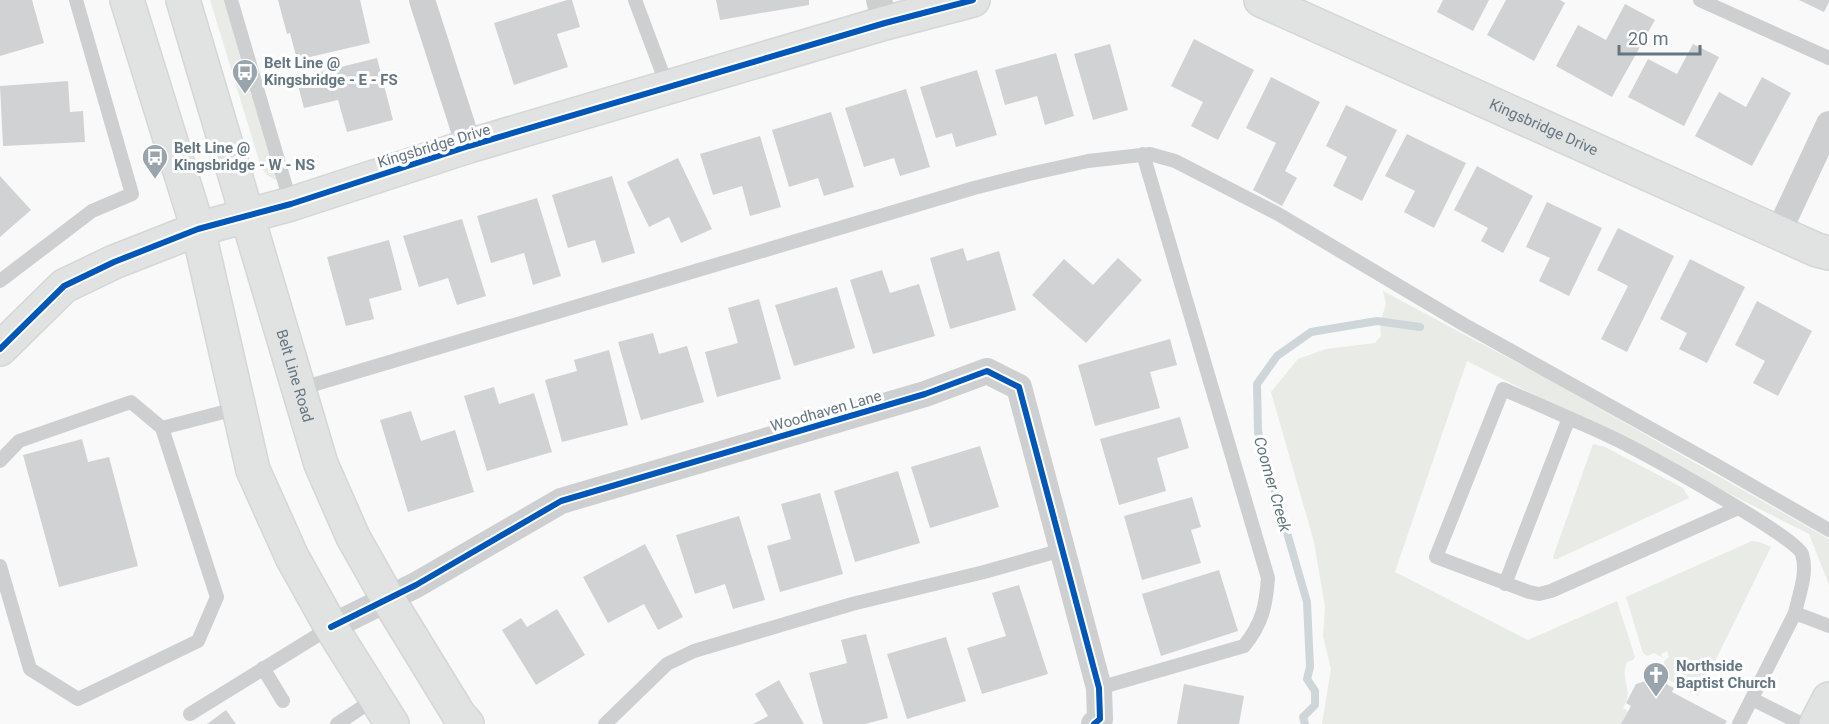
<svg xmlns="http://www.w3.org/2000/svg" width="1829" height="724" font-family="Roboto,sans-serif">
  <rect width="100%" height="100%" fill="#f9f9f9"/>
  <path fill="#e8ebe6" d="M210,0H226L277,178L275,180L267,175L261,167Z
    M1383,291L1544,377L1829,539V585L1809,534L1467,361L1395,572L1528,640L1617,601L1635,657L1633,660L1627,662C1619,682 1635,688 1623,708L1628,711L1621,724H1322L1331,669L1323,636L1325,607L1314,542L1271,392L1298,359L1326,349L1375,343L1381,336L1380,323L1386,304Z
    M1593,444L1605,447L1683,488L1689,498L1557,559H1554L1553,557Z
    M1752,541L1760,542L1771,547L1698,696L1669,680L1664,667V661L1669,657L1667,651L1661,654L1663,658L1654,653L1647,656L1643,653L1626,597Z"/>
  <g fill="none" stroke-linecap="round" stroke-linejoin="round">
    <path stroke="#ced6d9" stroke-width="8" d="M1305,724L1303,717L1315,705V691L1307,679L1310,667L1307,602L1258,432L1257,384L1277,356L1311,332L1377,321L1420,327"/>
  </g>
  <path fill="#d0d2d3" d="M0,0H32L44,43L0,56Z
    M278,0H360L370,43L297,60L290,33L287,34Z
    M567,0H572L580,27L557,34L568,67L514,85L494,23Z
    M716,0H809V5L720,20Z
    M1443,0H1489L1473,31L1437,12Z
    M1506,0H1560L1565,3L1534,61L1487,35Z
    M1799,0H1829V2L1824,12Z
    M1625,4L1655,20L1612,97L1556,66L1578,25L1606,40Z
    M1194,39L1254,70L1218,140L1191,126L1203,102L1171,86Z
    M1110,44L1128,110L1093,120L1074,54Z
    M1693,44L1719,57L1684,126L1628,97L1648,59L1677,74Z
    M1056,53L1074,116L1045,125L1037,96L1005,105L995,70Z
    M377,58L393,120L347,132L338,100L304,108L296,78Z
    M977,70L997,135L956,147L952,133L936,138L920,87Z
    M1271,77L1320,102L1285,171L1297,178L1282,206L1253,190L1276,143L1246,128Z
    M1762,77L1791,93L1752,166L1695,136L1719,92L1746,107Z
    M68,81L70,112L83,111L85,142L3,146L0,86Z
    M906,89L930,167L900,176L894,158L864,167L845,108Z
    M1346,105L1397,130L1362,201L1333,186L1347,157L1326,146Z
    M831,112L854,187L824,196L818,178L789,187L772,130Z
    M1407,134L1466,163L1434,228L1404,212L1415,191L1385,176Z
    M760,136L781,207L750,216L742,186L713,195L700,154Z
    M678,158L712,229L681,243L669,217L649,227L627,182Z
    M1477,166L1533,196L1503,253L1481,241L1488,228L1454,210Z
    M0,176L31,210L0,237Z
    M612,176L635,253L602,263L595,240L568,248L552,195Z
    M537,198L561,276L533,285L524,253L491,263L477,216Z
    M1547,202L1602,228L1569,296L1539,281L1550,258L1526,247Z
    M462,219L486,296L457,305L448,278L419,287L403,236Z
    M1618,228L1674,256L1627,352L1601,339L1628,286L1597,270Z
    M389,240L402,290L369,299L374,319L346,326L327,257Z
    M963,248L967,261L999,251L1016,310L950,329L930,258Z
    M1118,258L1142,280L1086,343L1032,295L1064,259L1093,285Z
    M1690,259L1745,287L1707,363L1679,349L1687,333L1660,319Z
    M882,270L890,293L919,284L935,336L873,354L850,280Z
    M837,287L855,348L794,366L775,305Z
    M759,299L781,379L717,397L705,352L738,343L728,308Z
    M1757,301L1812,331L1778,396L1753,383L1765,361L1735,345Z
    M653,333L659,354L687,346L704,402L641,420L618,342Z
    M1170,339L1177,365L1150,372L1160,408L1095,426L1078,365Z
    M609,350L628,425L562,442L545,380L577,371L574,360Z
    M494,387L499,404L534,393L552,452L487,471L464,396Z
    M411,411L421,441L455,430L474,492L408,512L380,420Z
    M1180,417L1189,448L1157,458L1166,491L1119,505L1100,439Z
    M82,439L88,462L109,457L138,566L59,587L23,455Z
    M980,446L999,507L930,528L911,467Z
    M898,471L920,543L855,562L834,491Z
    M820,493L843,574L780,592L767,546L791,539L781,504Z
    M1192,497L1201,527L1191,530L1201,563L1142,580L1124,516Z
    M739,516L765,600L733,609L725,584L695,594L676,535Z
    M645,544L683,617L658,630L644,604L608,623L583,577Z
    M1219,570L1238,631L1161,656L1142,594Z
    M1019,585L1048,674L982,694L967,648L1006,636L992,593Z
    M557,609L585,655L536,685L502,630L521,618L527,627Z
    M866,634L888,718L865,724H823L809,673L847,663L841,640Z
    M946,637L966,701L907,719L887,654Z
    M1655,678L1674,688L1672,692L1727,721L1725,724H1621L1631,706L1626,703L1636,684Z
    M779,680L804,724H753L768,716L755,694Z
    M1184,684L1244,696L1239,724H1177Z
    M226,710L236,724H207Z"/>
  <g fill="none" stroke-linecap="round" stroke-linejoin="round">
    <g stroke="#d5d6d7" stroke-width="36">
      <g id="secondary">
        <path id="s1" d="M1261,0L1817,250L1829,253"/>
        <path d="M0,349L64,286L114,262L198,229L291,204L469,146L885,23L973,0"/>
        <path d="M1816,724L1829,699"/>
      </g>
    </g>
    <g stroke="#d5d6d7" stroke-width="36">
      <g id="primary">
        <path d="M127,0L198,229L253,470L292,557L331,627L392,724"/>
        <path id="s2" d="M183,0L321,464L353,537L388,599L459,715L467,724"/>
      </g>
    </g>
    <path stroke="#cecfd0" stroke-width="14" d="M231,0L291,204
      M635,0L668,88
      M1700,0L1829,58
      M0,281L92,211L132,194L76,0
      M299,389L974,188L1029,174L1088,161L1150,154L1175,161L1278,214L1463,324L1711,462L1829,530
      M1569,418C1589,427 1611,436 1631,447C1656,460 1796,537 1802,554C1808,573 1799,594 1795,613
      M0,461L19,441L131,402L162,428
      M0,566L30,669L78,699L198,641L217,597L162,428L239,408
      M1505,584L1569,418L1503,389L1436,557L1529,592L1539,594L1551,591L1738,508
      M263,668L283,701
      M1099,688L1244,646C1262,624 1266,606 1268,578L1143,154
      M1752,699L1802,724
      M190,714L331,627
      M337,724L376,698
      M605,724L667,664L694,651L852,604L984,572L1062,550
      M1739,724L1795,613L1829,626"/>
    <path stroke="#cecfd0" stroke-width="26" d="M422,0L469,146
      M879,0L885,23
      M1779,231L1829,124
      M331,627L416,585L561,501L925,394L987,371L1019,387L1099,688L1100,719L1094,724"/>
    <use href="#secondary" stroke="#e1e2e2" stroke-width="33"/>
    <use href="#primary" stroke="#e1e2e2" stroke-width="33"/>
    <g stroke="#fff" stroke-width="10">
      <path id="cycleway" d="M0,349L64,286L114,262L198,229L291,204L469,146L885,23L973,0
        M331,627L416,585L561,501L925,394L987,371L1019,387L1099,688L1100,719L1094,724"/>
    </g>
    <use href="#cycleway" stroke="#0057b8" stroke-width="6"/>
  </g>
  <defs>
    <g id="bus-pin" transform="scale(1.35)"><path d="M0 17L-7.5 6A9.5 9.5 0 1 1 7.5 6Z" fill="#99a4ac" stroke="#fff"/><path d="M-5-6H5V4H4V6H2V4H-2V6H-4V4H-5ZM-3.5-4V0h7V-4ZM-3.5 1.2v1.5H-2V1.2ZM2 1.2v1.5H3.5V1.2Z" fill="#fff"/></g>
    <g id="church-pin" transform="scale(1.35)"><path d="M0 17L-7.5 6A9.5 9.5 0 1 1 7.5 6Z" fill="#99a4ac" stroke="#fff"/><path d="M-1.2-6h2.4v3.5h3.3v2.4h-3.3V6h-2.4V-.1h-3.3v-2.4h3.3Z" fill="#fff"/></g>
  </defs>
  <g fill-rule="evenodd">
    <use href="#bus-pin" x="245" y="72"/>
    <use href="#bus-pin" x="155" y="157"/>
    <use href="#church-pin" x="1656" y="675"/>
  </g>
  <g text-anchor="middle" stroke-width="6" stroke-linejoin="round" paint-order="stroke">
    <g font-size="15" font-weight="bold" fill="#657683" stroke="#fff" text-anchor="start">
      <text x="264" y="68">Belt Line @<tspan x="264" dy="17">Kingsbridge - E - FS</tspan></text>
      <text x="174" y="153">Belt Line @<tspan x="174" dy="17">Kingsbridge - W - NS</tspan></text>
      <text x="1676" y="671">Northside<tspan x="1676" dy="17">Baptist Church</tspan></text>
    </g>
    <g font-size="15" fill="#657683" stroke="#fff">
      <text dy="5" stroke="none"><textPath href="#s1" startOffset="310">Kingsbridge Drive</textPath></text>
      <text transform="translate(434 146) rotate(-17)" y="5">Kingsbridge Drive</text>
      <text dy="5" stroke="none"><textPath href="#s2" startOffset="392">Belt Line Road</textPath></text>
      <text transform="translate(826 411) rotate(-16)" y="5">Woodhaven Lane</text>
    </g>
    <g font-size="16" font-style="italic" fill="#60757c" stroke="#fff">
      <text transform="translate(1273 484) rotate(74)" y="6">Coomer Creek</text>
    </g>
  </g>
  <path d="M1619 45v9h81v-9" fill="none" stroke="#657683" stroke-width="3"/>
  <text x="1628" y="45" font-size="18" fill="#657683" stroke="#ffffff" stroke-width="4.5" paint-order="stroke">20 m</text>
</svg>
